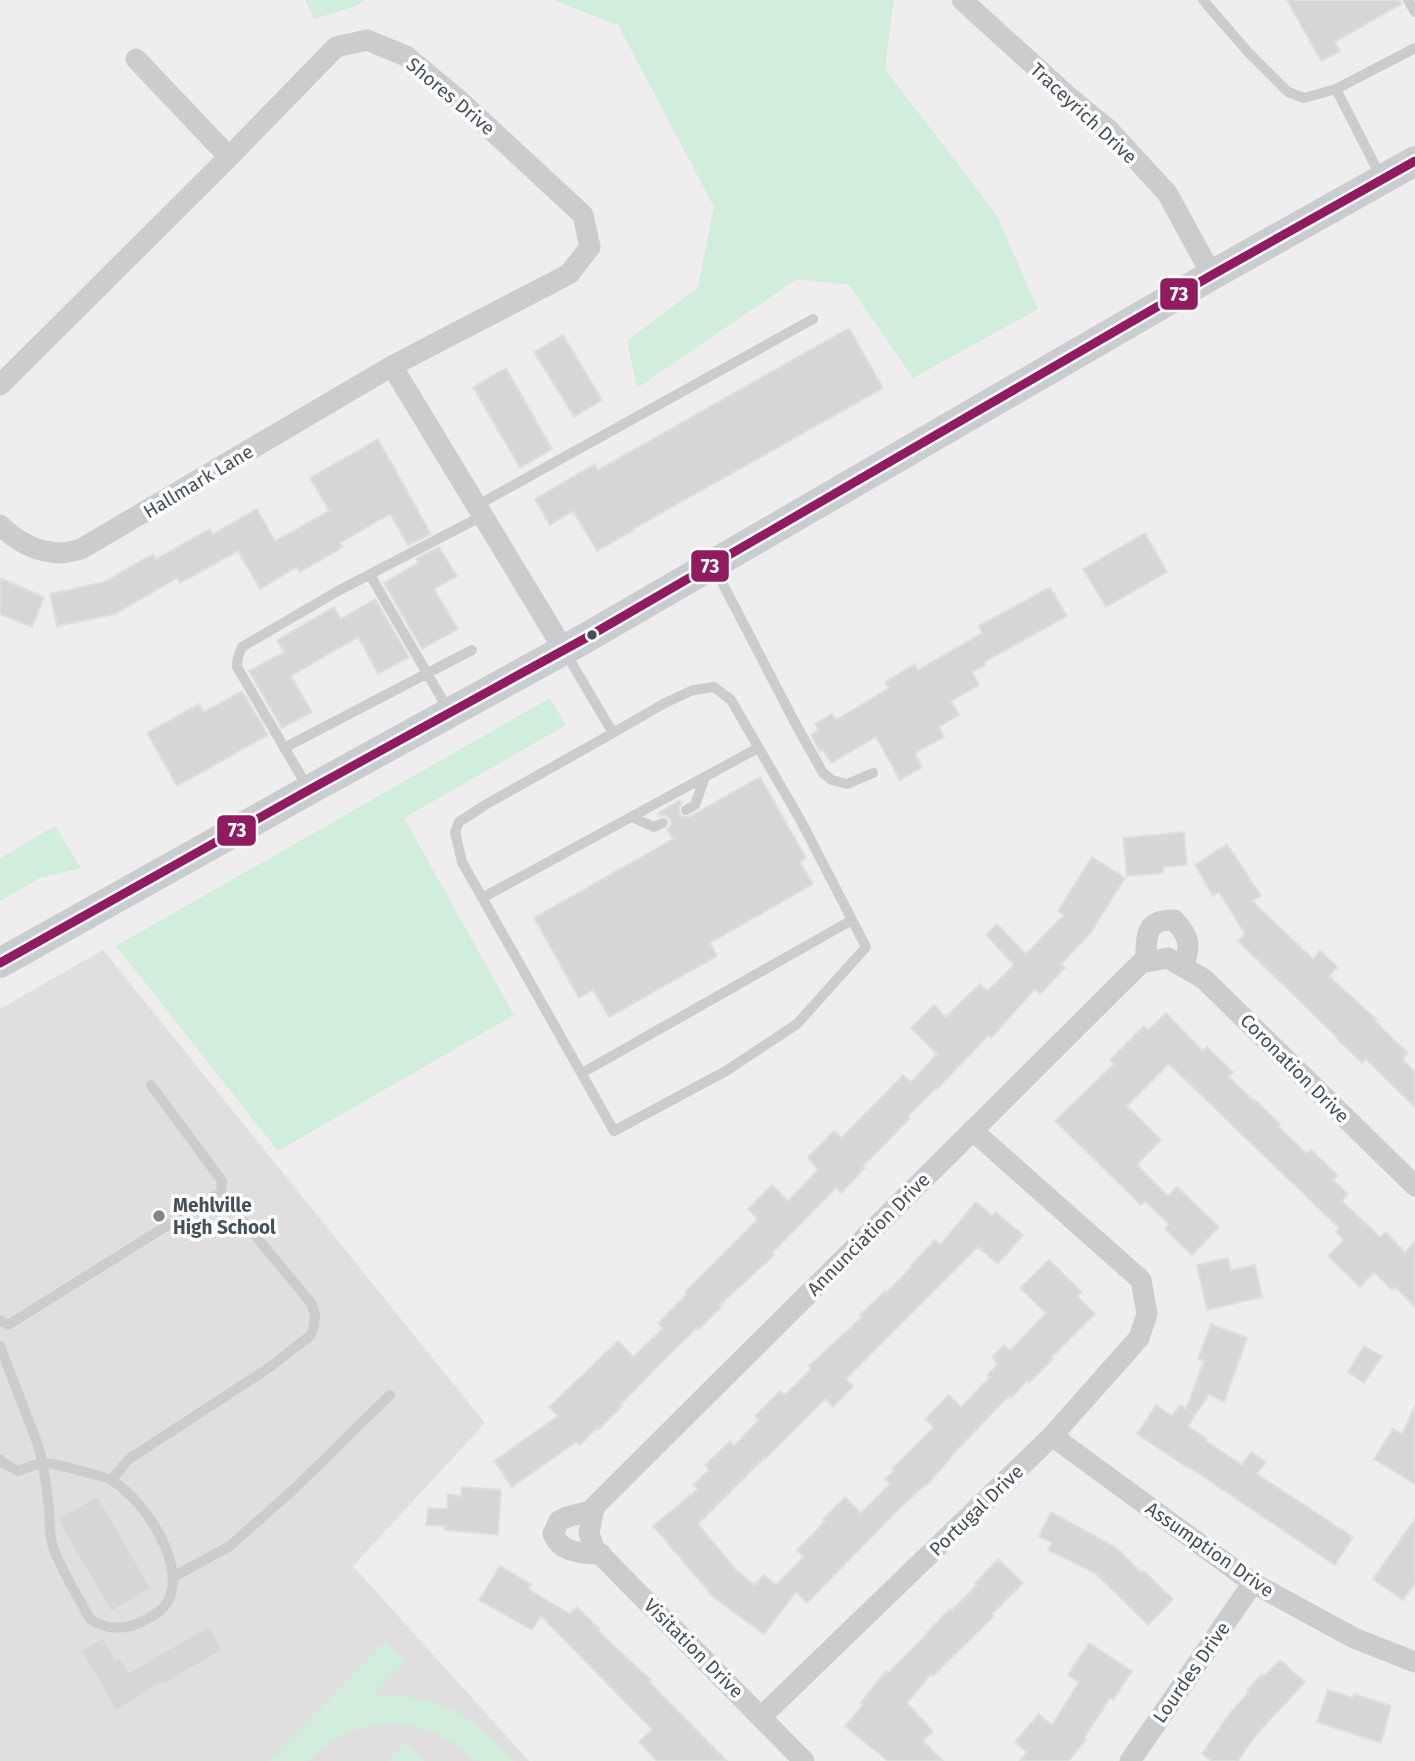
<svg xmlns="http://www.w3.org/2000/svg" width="1415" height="1761" font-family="'Fira Sans',sans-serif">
  <rect width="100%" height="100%" fill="#efeded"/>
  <path fill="#e1dedf" d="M103,950L485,1423L353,1566L529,1761H0V1009Z"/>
  <path fill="#d1eedc" d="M305,0H365L356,6L314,19Z
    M553,0H894L885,69L996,214L1038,309L913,378L849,285L797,279L637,388L627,341L698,287L714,207L618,25Z
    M550,698L566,725L404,818L514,1015L278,1151L116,946Z
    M55,826L81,868L40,878L0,901V858Z
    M385,1642L406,1661L372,1696C441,1692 468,1715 515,1761H475C424,1712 358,1710 308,1761H268Z
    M405,1742L424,1761H387Z"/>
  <path fill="#d6d5d7" stroke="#e0dfe0" stroke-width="2" d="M1287,0H1400L1401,4L1335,42L1340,51L1321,61Z
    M849,328L883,388L633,529L634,530L597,551L573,511L550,525L535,499L595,464L598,470Z
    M563,335L602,400L574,417L534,352Z
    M506,368L552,449L520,468L473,387Z
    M378,439L431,534L408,545L390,514L340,543L343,547L300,572L297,567L260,589L238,551L180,583L177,578L115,614L57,626L50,594L104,582L153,554L156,559L210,529L213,534L257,509L275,541L329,511L310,478Z
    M1145,533L1167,572L1106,607L1083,569Z
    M439,547L457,576L434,589L458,629L422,649L384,583L419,562L416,559Z
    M0,578L44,597L32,627L0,614Z
    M1050,587L1067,616L984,662L985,665L972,672L979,685L951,701L959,715L939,727L944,737L915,753L922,767L900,780L876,737L831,763L823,750L820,752L811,735L819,730L815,724L832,714L836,720L889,688L885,682L915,664L918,670L982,633L979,626Z
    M375,599L409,657L378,674L358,637L291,676L312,712L282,728L249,671L284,652L277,640L334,607L341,619Z
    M242,691L268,735L177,786L147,733L199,704L204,712Z
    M760,777L806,858L800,862L813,884L710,943L717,956L609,1017L593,990L579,998L534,918L673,839L667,830L671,824L670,819L664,815L659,816L658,813L680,800L682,803L679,807V813L683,817H689Z
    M1184,832L1187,865L1163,867V873L1127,876L1123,838Z
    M1227,844L1261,896L1252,901L1313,959L1320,951L1338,967L1329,976L1377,1020L1375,1021L1408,1053L1402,1059L1415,1072V1107L1366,1059L1362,1063L1336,1038L1337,1037L1238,941L1245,934L1219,892L1213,896L1195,865Z
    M1092,857L1125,878L1089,935L1061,964L1065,968L1040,994L1035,989L991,1038L989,1035L936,1090L935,1089L908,1116L910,1118L863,1166L865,1168L841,1193L836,1188L772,1253L774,1255L720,1305L722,1306L698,1330L697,1328L669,1355L620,1405L622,1406L598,1430L597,1428L580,1445L576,1442L512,1487L494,1461L558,1416L549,1407L618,1341L633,1357L663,1328L658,1323L687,1294L685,1292L758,1219L748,1209L772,1185L788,1201L818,1170L808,1157L834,1131L841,1138L903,1075L911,1082L937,1054L911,1028L934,1005L946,1017L980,984L987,991L1014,965L986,935L997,924L1026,954L1064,915L1058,911Z
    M1166,1013L1203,1051L1207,1047L1233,1072L1229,1077L1254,1101L1255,1100L1280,1124L1278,1126L1307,1154L1311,1150L1338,1175L1333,1180L1348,1194L1342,1201L1380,1237L1386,1232L1405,1252L1415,1242V1307L1395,1287L1392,1290L1374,1272L1360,1287L1328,1256L1344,1240L1336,1232L1339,1228L1169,1064L1127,1106L1161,1140L1137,1165L1168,1196L1177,1187L1219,1227L1192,1255L1165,1229L1169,1224L1145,1201L1141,1205L1055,1121L1114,1064L1110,1060L1144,1026L1148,1030Z
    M976,1202L992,1216L996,1212L1023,1235L998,1264L978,1247L846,1379L853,1386L833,1407L825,1399L765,1459L764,1458L698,1524L738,1572L755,1585L763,1575L776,1585L804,1557L797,1550L825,1521L823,1519L845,1497L861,1513L890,1484L885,1479L894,1471L892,1469L934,1427L925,1419L949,1395L961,1407L990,1377L987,1375L998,1364L992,1357L1004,1345L1010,1351L1046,1313L1020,1288L1049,1260L1082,1292L1077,1296L1095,1314L1051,1358L1053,1359L1029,1383L1027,1381L1011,1398L1009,1396L950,1457L951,1458L927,1485L926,1484L896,1512L807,1603L796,1592L764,1634L714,1598L653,1526L698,1489L693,1485L709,1470L705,1465L730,1441L734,1446L759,1420L755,1416L780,1391L785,1395L811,1369L809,1366L862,1317L860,1315L885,1291L886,1293L912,1266L911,1265L935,1240L940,1245Z
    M1228,1258L1231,1270L1255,1265L1262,1297L1207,1310L1197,1265Z
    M1211,1324L1247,1338L1224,1402L1209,1394L1188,1426L1207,1439L1206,1441L1242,1465L1251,1452L1266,1462L1257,1474L1353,1537L1335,1565L1189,1467L1188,1468L1137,1434L1156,1405L1172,1416L1180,1405L1186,1409L1204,1361L1198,1359Z
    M1364,1346L1382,1356L1364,1383L1348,1372Z
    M1415,1405V1484L1374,1459L1393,1429L1402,1434Z
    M462,1487L501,1490L498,1535L445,1530V1526L426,1525L428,1508L447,1509L448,1494L461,1496Z
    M98,1496L151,1588L111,1612L57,1519Z
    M1051,1512L1117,1548L1142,1573L1144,1571L1173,1599L1148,1625L1095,1573L1048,1550L1052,1543L1039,1536Z
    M1415,1519V1583L1403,1600L1373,1579Z
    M998,1559L1023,1583L992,1614L994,1616L933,1676L931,1674L907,1703L933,1731L923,1741L943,1761H888L845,1726L863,1705L860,1703L886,1671L888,1673L927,1634L926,1633L950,1609L952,1610L977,1585L975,1583Z
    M500,1566L531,1584L528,1589L570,1614L577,1607L600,1629L598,1631L651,1680L649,1682L727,1761H657L639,1742L652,1729L541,1616L532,1630L479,1600Z
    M209,1626L223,1650L162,1685L161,1683L116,1711L81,1651L103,1637L116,1660L119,1657L129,1672Z
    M1089,1643L1132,1671L1113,1700L1110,1698L1084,1738L1086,1740L1068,1761H1020L1027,1752L1015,1742L1039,1714L1052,1725L1079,1682L1068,1675Z
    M1280,1660L1305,1682L1256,1735L1238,1761H1212L1202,1754L1229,1714L1249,1692L1247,1690L1262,1674L1264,1676Z
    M1328,1690L1353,1698L1354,1694L1391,1706L1381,1743L1317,1722Z"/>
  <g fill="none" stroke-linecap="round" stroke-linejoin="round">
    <path stroke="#caccce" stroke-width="10" d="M1203,0L1248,52L1288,92L1304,98L1336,89
      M1408,0L1415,12
      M1382,179L1336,89L1415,48
      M476,506L813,319
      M713,565L794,721L823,773L832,780L847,784L873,773
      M370,575L449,711
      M565,652L613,733L485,805L459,822L455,832L462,862L614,1131L726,1071L797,1024L866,947L801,821L731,700L714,687L693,690L665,703L613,733
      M284,748L472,650
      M308,788L237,667L238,657L242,647L336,592L482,516
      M686,810L695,805L705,777
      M632,817L654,827L663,823
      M482,898L758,748
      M582,1073L852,920
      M0,1320L8,1325L221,1192L222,1181L151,1085
      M0,1346L38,1445C44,1466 47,1488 49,1509C50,1522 49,1535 53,1547C62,1572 78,1596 90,1619C106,1630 125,1630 141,1622C149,1618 158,1614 164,1607C193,1572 144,1498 111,1480C106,1477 49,1462 44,1463C36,1463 25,1469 18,1471L2,1462L0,1459
      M111,1480L129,1459L267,1369L310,1336L314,1326L315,1314L311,1303L244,1222
      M173,1577L230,1546L294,1489L390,1395"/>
    <path stroke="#caccce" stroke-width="21" d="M962,0L1071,99L1109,130L1167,193L1212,275
      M136,59L229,157
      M392,366L564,650
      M0,385L229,157L336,47L367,40L406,56L459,100L583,215L590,247L569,274L392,366L81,549C74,551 66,553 59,553C36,552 16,541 0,525
      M1145,962C1148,937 1142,920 1174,920C1189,936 1192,945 1183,965
      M1052,1436L1253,1583L1354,1638L1415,1662
      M594,1510L567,1517L559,1521L553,1534C555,1537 557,1542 560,1544C569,1553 588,1554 601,1554
      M761,1717L1052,1436L1139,1338L1147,1314L1141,1280L972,1130
      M804,1761L594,1548L589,1533L594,1507L1141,963L1168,958L1204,979L1415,1186
      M1130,1761L1253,1583"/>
    <path stroke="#cacdd0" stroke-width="30" d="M0,963L309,790L584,639L1212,275L1415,161"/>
    <g stroke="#fff" stroke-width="14">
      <path id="bus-1" d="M0,963L309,790L584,639L1212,275L1415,161"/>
    </g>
    <use href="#bus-1" stroke="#901b61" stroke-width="9"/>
  </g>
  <circle fill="#45505a" stroke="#fff" stroke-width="2.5" cx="592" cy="635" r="6"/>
  <circle fill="#80878d" stroke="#fff" stroke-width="2.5" cx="159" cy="1216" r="7"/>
  <g text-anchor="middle" stroke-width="7" stroke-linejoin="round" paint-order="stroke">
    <g font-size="19" fill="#45505a" stroke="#fff">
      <text transform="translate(451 96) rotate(40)" y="7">Shores Drive</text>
      <text transform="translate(1084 113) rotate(43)" y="7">Traceyrich Drive</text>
      <text transform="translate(198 481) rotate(-31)" y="7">Hallmark Lane</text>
      <text transform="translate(1295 1068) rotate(45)" y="7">Coronation Drive</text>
      <text transform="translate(868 1234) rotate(-45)" y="7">Annunciation Drive</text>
      <text transform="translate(976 1510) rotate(-44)" y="7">Portugal Drive</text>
      <text transform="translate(1210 1549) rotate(35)" y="7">Assumption Drive</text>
      <text transform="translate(694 1648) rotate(45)" y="7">Visitation Drive</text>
      <text transform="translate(1191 1672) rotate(-55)" y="7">Lourdes Drive</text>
    </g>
    <g font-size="19" font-weight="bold" fill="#45505a" stroke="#fff" text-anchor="start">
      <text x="173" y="1212">Mehlville<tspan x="173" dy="22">High School</tspan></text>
    </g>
  </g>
  <g stroke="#fff" stroke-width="2.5">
    <rect x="1159" y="277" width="40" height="34" rx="7" fill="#901b61"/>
    <rect x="690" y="549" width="40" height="34" rx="7" fill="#901b61"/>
    <rect x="216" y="814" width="41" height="33" rx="7" fill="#901b61"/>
  </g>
  <g font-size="19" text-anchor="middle" font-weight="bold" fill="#fff">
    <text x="1179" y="301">73</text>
    <text x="710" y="573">73</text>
    <text x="237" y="837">73</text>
  </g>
</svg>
